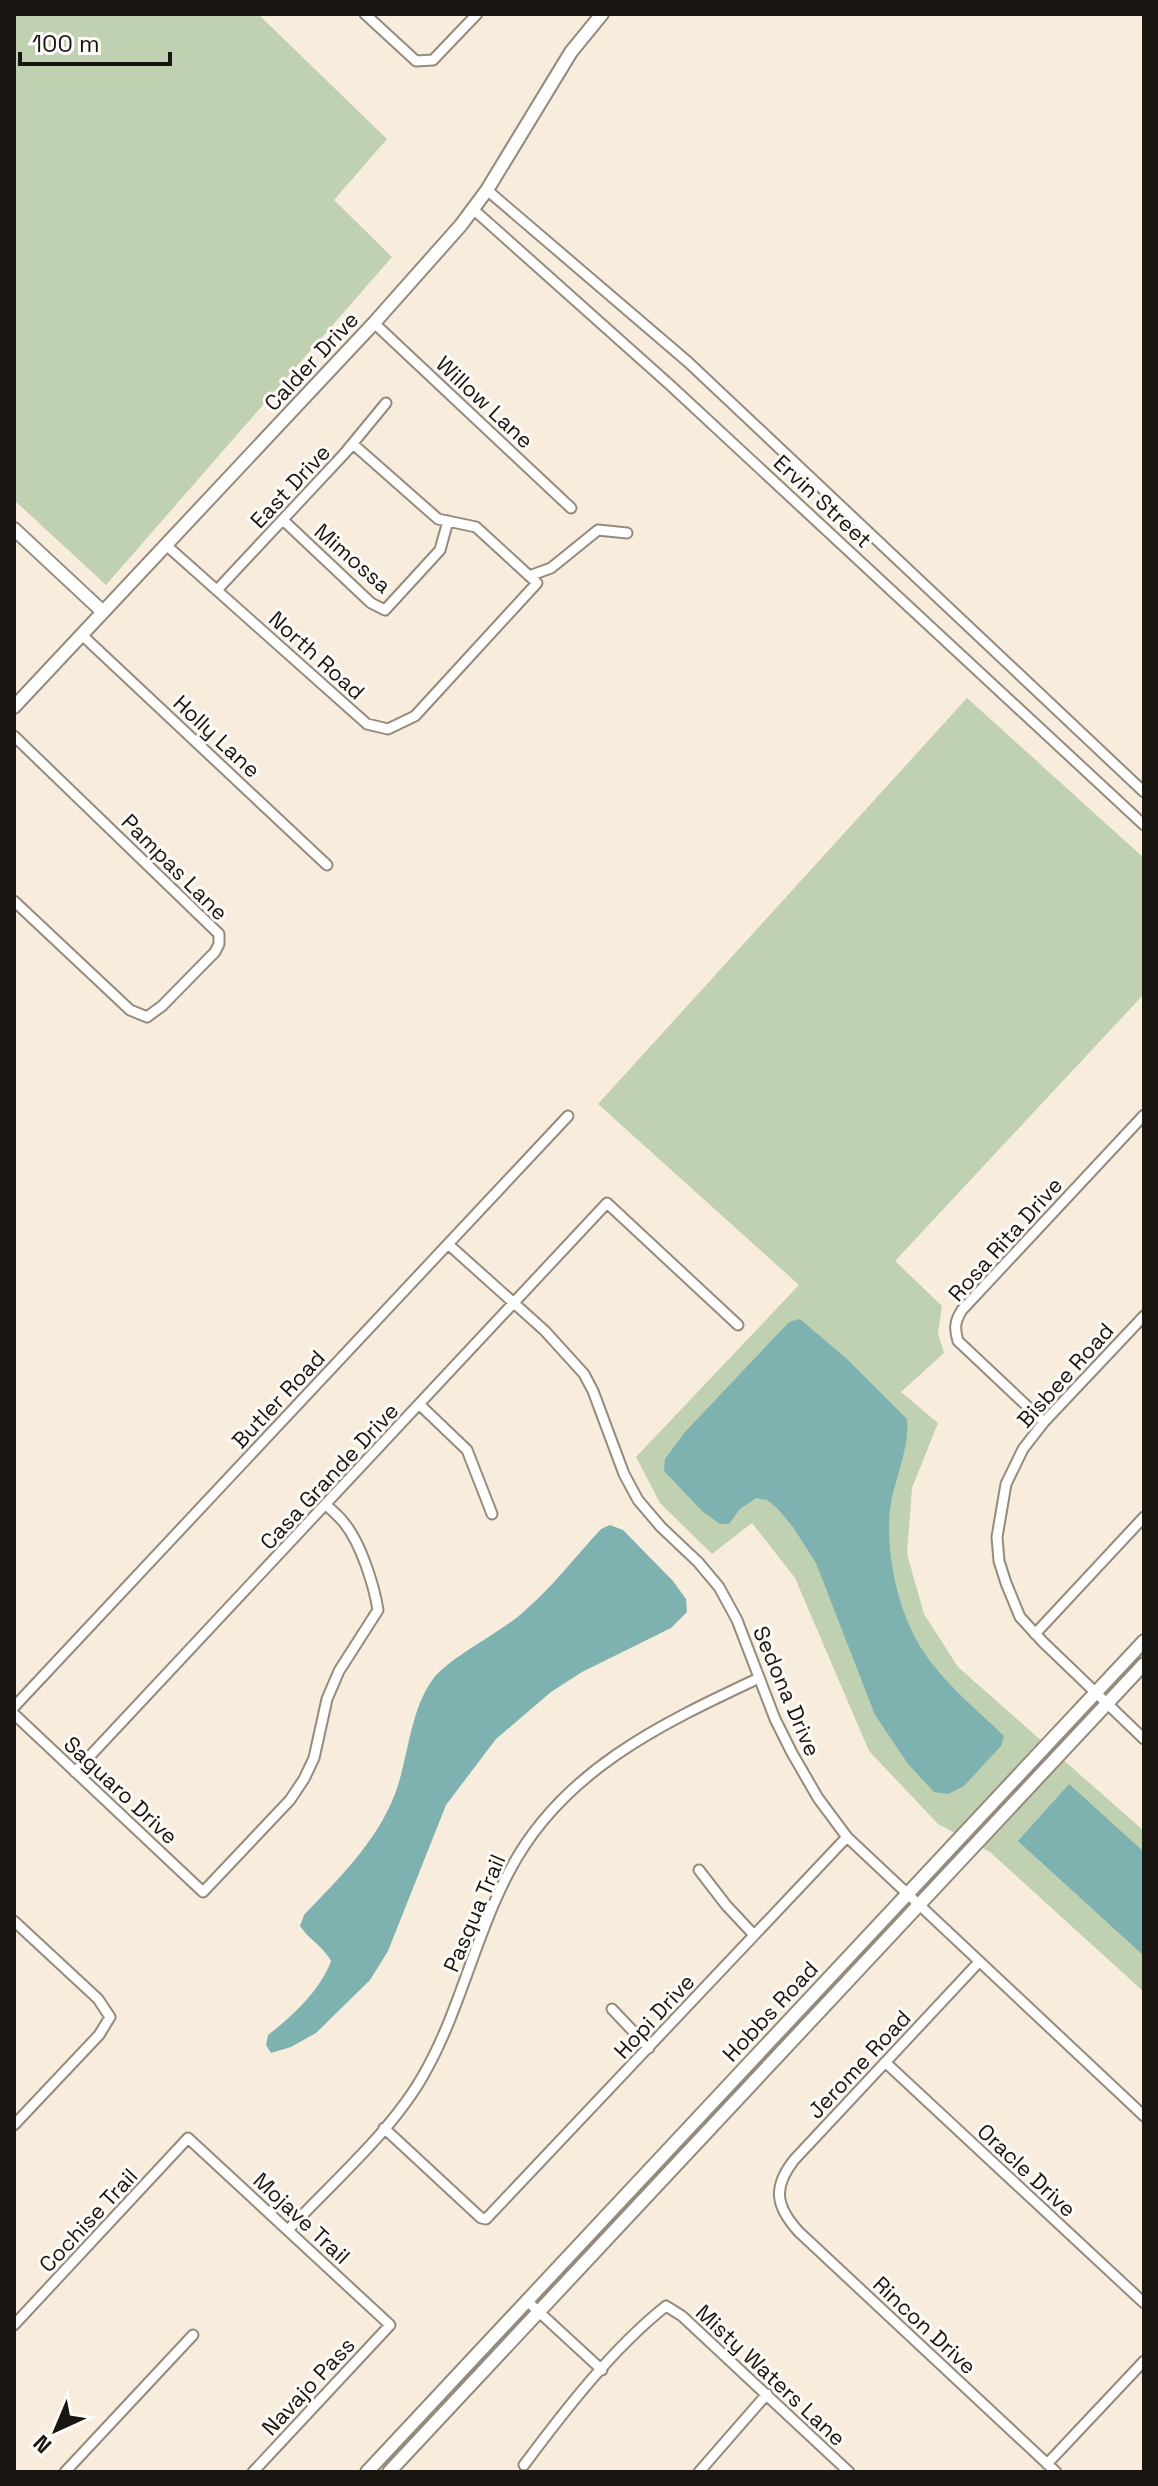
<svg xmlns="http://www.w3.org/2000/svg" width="1158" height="2486" font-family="'Space Grotesk',sans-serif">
  <rect width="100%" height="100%" fill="#f8eddc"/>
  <path fill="#c0d1b1" d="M14,14H258L387,139L334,200L392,257L106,585L14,500Z
    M967,698L1144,858V994L895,1261L942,1306L938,1333L944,1353L901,1392L938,1423L912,1488L907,1554L924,1614L958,1667L1144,1831V1992L990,1852L938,1824L869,1751L795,1578L752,1523L712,1554L660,1503L636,1457L799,1285L598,1104Z"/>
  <path fill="#7eb2b1" d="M800,1319L848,1360L907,1419C910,1449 894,1479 890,1509C886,1551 896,1603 917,1641C937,1677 974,1707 1004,1736L1001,1746L964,1786L948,1794L934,1792L908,1764L875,1715L816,1563L793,1527L776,1507L767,1500L756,1498L740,1509L729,1524H720L702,1511L664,1471L665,1459L685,1432L789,1322Z
    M610,1525L623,1530L673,1581L686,1599L687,1612L671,1628L582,1672L551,1692L496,1739L446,1805L388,1951L370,1980L316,2033L291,2047L271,2053L266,2045L268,2035C292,2017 321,1989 331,1961C322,1945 309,1940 300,1926L304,1915C339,1878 376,1843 395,1794C409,1757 409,1712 433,1679C450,1657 498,1634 521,1614C550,1590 575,1557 601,1529Z
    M1069,1784L1144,1852V1956L1018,1841Z"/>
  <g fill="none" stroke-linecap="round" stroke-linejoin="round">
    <g stroke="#958b7c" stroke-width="13">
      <path id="street" d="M365,14L416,61L433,60L477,14
        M487,190L688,362L1144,792
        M474,210L670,385L1144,825
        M374,323L571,508
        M283,520L371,603L385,610L440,550L448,521
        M166,545L367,724L388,729L415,716L537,583L476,527L438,519L353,444L344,454
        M529,576L551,568L598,530L627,533
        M217,590L344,454L386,403
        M82,635L327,865
        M14,736L219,934V944L215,952L162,1006L147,1017L130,1010L14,901
        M448,1244L545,1331L584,1374L593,1391L624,1474L638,1500L661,1527L698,1562L719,1587L737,1620L775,1719L792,1753L818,1798L847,1837L1144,2116
        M1144,1316L1044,1422L1023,1449L1006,1484L997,1537L999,1561L1006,1583L1020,1617L1043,1642L1144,1739
        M420,1405L467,1450L492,1514
        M1044,1422L958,1341C954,1328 955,1321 962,1310L1144,1115
        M1035,1634L1144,1517
        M14,1707L568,1116
        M14,1714L203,1892L290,1800L304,1779L314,1758L327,1699L339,1671L378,1610C374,1585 361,1544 345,1524C340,1517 333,1511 326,1505
        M75,1772L607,1203L738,1325
        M699,1870L726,1905L754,1935
        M14,1921L98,1999L110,2017L99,2035L14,2125
        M979,1962L794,2160C772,2188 776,2207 799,2232L1056,2472
        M612,2009L649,2048
        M885,2062L1144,2303
        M384,2128L481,2218L486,2219L847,1837
        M288,2230C332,2183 393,2130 424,2074C460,2011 475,1936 509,1872C561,1771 661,1724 759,1678
        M526,2300L602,2370
        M14,2325L188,2138L390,2325L253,2472
        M1047,2464L1144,2361
        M524,2465C565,2410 613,2348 666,2306L682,2316L849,2472
        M65,2472L193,2335
        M699,2472L767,2394"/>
    </g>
    <g stroke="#958b7c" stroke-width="16">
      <path id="secondary" d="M14,529L103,612
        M14,707L374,323L461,225L487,190L571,52L602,14
        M367,2472L1144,1641
        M389,2472L1144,1664"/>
    </g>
    <use href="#street" stroke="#fff" stroke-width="9"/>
    <use href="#secondary" stroke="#fff" stroke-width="12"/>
  </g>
  <g text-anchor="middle" stroke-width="6" stroke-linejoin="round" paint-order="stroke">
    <g font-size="22" fill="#191510" stroke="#fefbf8">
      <text transform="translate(311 361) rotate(-47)" y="8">Calder Drive</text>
      <text transform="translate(485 402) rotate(43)" y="8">Willow Lane</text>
      <text transform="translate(290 486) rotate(-47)" y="8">East Drive</text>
      <text transform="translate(823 501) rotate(43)" y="8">Ervin Street</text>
      <text transform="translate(353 558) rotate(41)" y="8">Mimossa</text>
      <text transform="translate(317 655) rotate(42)" y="8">North Road</text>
      <text transform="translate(217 736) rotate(43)" y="8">Holly Lane</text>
      <text transform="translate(175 867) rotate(45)" y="8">Pampas Lane</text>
      <text transform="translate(1005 1239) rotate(-48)" y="8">Rosa Rita Drive</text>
      <text transform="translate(1065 1375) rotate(-48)" y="8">Bisbee Road</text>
      <text transform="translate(278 1399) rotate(-47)" y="8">Butler Road</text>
      <text transform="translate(329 1476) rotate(-47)" y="8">Casa Grande Drive</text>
      <text transform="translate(787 1691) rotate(67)" y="8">Sedona Drive</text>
      <text transform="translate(121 1790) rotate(43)" y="8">Saguaro Drive</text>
      <text transform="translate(474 1913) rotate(-67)" y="8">Pasqua Trail</text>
      <text transform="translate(770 2011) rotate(-47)" y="8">Hobbs Road</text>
      <text transform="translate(654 2016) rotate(-47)" y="8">Hopi Drive</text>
      <text transform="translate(859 2064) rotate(-47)" y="8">Jerome Road</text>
      <text transform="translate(1027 2170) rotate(43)" y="8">Oracle Drive</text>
      <text transform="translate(302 2218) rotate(43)" y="8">Mojave Trail</text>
      <text transform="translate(88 2220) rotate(-47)" y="8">Cochise Trail</text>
      <text transform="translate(925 2325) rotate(43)" y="8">Rincon Drive</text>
      <text transform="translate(771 2375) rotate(43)" y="8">Misty Waters Lane</text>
      <text transform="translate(308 2386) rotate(-47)" y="8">Navajo Pass</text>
    </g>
  </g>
  <rect width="1158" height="2486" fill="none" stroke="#191510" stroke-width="32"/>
  <g transform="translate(56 2430) rotate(224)" stroke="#fefbf8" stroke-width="6" paint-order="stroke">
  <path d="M0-6L14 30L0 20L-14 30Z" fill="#191510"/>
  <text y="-12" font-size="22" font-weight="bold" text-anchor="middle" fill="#191510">N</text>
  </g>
  <path d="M20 52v12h150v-12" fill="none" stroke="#191510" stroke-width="4"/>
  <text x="32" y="52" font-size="24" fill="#191510" stroke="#fefbf8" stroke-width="6" paint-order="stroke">100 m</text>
</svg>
